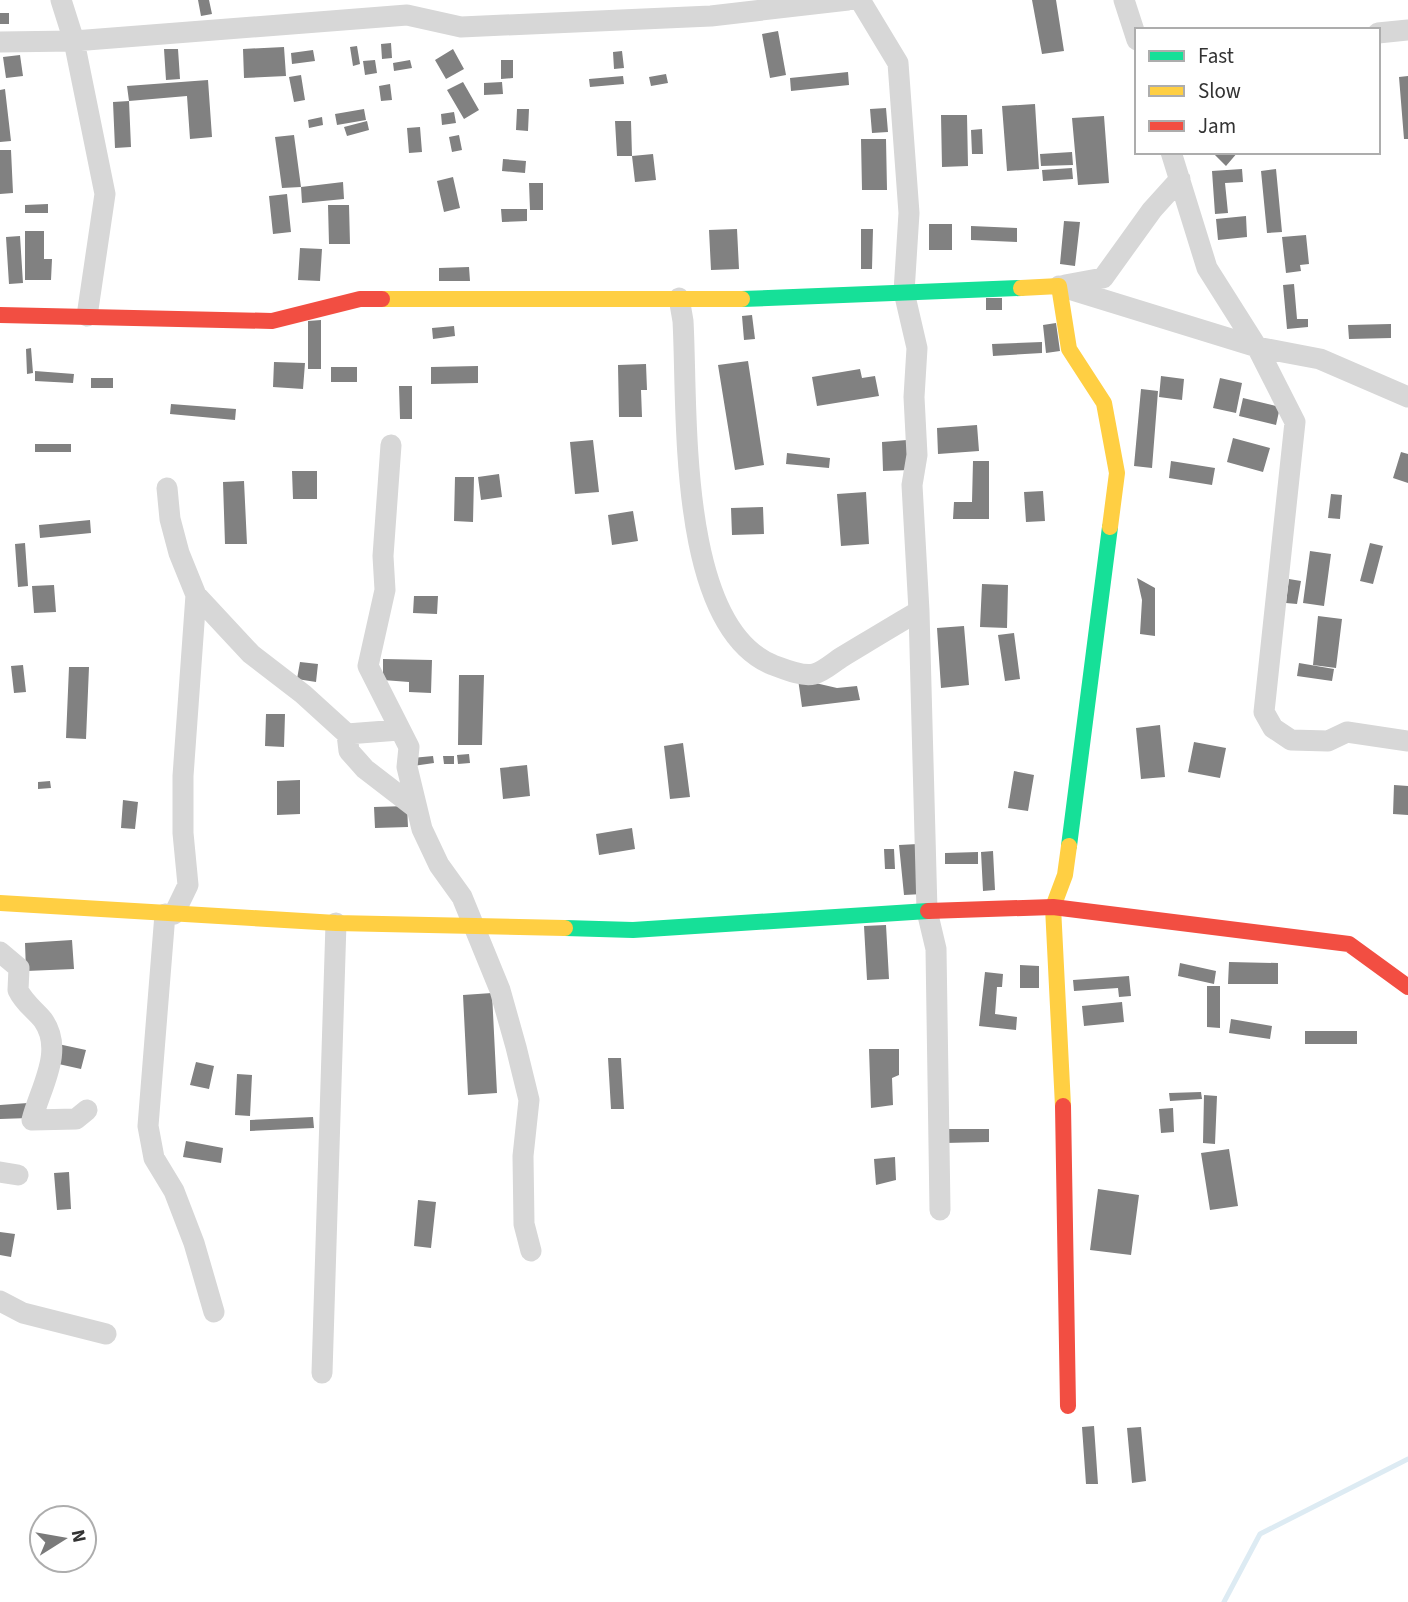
<svg xmlns="http://www.w3.org/2000/svg" width="1408" height="1602" font-family="'Source Sans 3',sans-serif">
  <style>
    .lines { fill: none; stroke-linecap: round; stroke-linejoin: round }
    .stream { stroke: #ddebf3; stroke-width: 5 }
    .building { fill: #818181 }
    .street { stroke: #d7d7d7; stroke-width: 21 }
    .fast { stroke: #16e098; stroke-width: 16 }
    .slow { stroke: #ffcf43; stroke-width: 16 }
    .jam { stroke: #f24e42; stroke-width: 16 }
  </style>
  <rect width="100%" height="100%" fill="#fff"/>
  <g class="lines">
    <path class="stream" d="M1224,1602L1260,1534L1408,1459"/>
  </g>
  <path class="building" d="M198,0H209L212,14L201,16Z
    M1032,0H1056L1064,51L1042,54Z
    M0,13H9V24H0Z
    M778,31L786,75L770,78L762,34Z
    M391,43L392,58L382,59L381,44Z
    M357,46L360,64L353,66L350,47Z
    M284,47L286,76L244,78L243,49Z
    M164,49H178L180,79L166,80Z
    M453,49L464,69L446,79L435,60Z
    M313,50L315,61L292,64L291,53Z
    M622,51L624,68L614,69L613,52Z
    M20,55L23,76L6,78L3,57Z
    M375,60L377,73L365,75L363,61Z
    M410,60L412,68L394,71L393,63Z
    M501,60H513V78L501,79Z
    M848,72L849,85L791,91L790,78Z
    M666,74L668,83L651,86L649,77Z
    M301,75L305,100L294,102L289,77Z
    M623,76L624,84L590,87L589,79Z
    M1408,76V139H1404L1399,77Z
    M208,80L212,137L190,139L187,96L129,101L127,86Z
    M463,82L479,110L464,119L447,90Z
    M502,82L503,94L484,95V83Z
    M390,84L392,100L381,101L379,86Z
    M5,89L11,141L0,142V90Z
    M129,101L131,147L115,148L113,102Z
    M1035,104L1039,169L1007,171L1002,106Z
    M886,108L888,132L872,133L870,109Z
    M364,109L366,120L337,125L335,114Z
    M517,109H529L528,131L516,130Z
    M454,112L456,123L442,125L441,114Z
    M941,115H967L968,166L942,167Z
    M1104,116L1109,183L1078,185L1072,118Z
    M322,117L323,125L309,128L308,120Z
    M367,121L369,130L347,136L344,127Z
    M615,121H631L632,156H617Z
    M420,127L422,152L409,153L407,128Z
    M982,129L983,154H972L971,130Z
    M294,135L301,187L282,188L275,137Z
    M459,135L462,150L452,152L449,137Z
    M861,139H886L887,190H862Z
    M0,150H11L13,193L0,194Z
    M1072,152L1073,165L1041,166L1040,154Z
    M1212,152H1238L1226,166Z
    M653,154L656,180L635,182L632,156Z
    M503,159L526,161L525,173L502,171Z
    M1072,168L1073,179L1043,181L1042,170Z
    M1242,169L1243,182L1225,183L1228,213L1215,214L1212,171Z
    M1276,169L1282,232L1267,233L1261,171Z
    M453,177L460,208L444,212L437,181Z
    M343,182L344,199L302,203L301,187Z
    M529,183H543V210H530Z
    M287,194L291,232L273,234L269,196Z
    M48,204V213H25V205Z
    M328,205H349L350,244H329Z
    M501,209H527V221L502,222Z
    M1246,216L1247,237L1218,240L1216,219Z
    M1064,221L1080,222L1075,266L1060,264Z
    M929,224H952V250H929Z
    M971,226L1017,228V242L971,240Z
    M737,229L739,269L711,270L709,230Z
    M861,229H873L872,269H861Z
    M25,231H44V259H52L51,280H25Z
    M1306,235L1309,264L1300,265L1301,271L1286,273L1282,237Z
    M20,236L23,283L9,284L6,237Z
    M300,248L322,249L320,281L298,280Z
    M469,267L470,281H439V268Z
    M1294,284L1297,319H1308V327L1287,329L1283,285Z
    M986,298H1002V310H986Z
    M752,315L755,339L744,340L742,316Z
    M321,320V369H308V321Z
    M1056,323L1060,351L1046,353L1043,325Z
    M1391,324V338L1349,339L1348,325Z
    M454,326L455,336L433,339L432,328Z
    M1042,342V353L993,356L992,344Z
    M31,348L33,373L27,374L26,349Z
    M748,361L764,465L735,470L718,365Z
    M274,362L305,363L303,389L273,387Z
    M646,364L647,390H641L642,417H619L618,365Z
    M478,366V383L431,384V367Z
    M331,367H357V382H331Z
    M860,369L862,378L875,376L879,396L817,406L812,377Z
    M35,371L74,374L73,383L35,381Z
    M1161,376L1184,379L1182,400L1159,397Z
    M91,378H113V388H91Z
    M1220,378L1242,383L1236,413L1213,408Z
    M399,386H412V419H400Z
    M1141,389L1158,391L1152,468L1134,466Z
    M1243,398L1280,407L1276,425L1239,416Z
    M171,404L236,409L235,420L170,414Z
    M977,425L979,451L938,454L937,428Z
    M1233,438L1270,448L1263,472L1227,462Z
    M593,440L599,492L575,494L570,442Z
    M907,440L909,470L883,471L882,442Z
    M35,444H71V452H35Z
    M1401,452L1408,454V483L1393,478Z
    M787,453L830,458L829,468L786,464Z
    M973,461H989V519H953L954,502H972Z
    M1171,461L1215,468L1212,485L1169,478Z
    M292,471H317V499H293Z
    M499,474L502,497L481,500L478,477Z
    M455,477H474L473,522L454,521Z
    M244,481L247,544H225L223,482Z
    M1043,491L1045,521L1026,522L1024,492Z
    M866,492L869,544L841,546L837,494Z
    M1331,494L1342,495L1340,519L1328,518Z
    M763,507L764,534L732,535L731,508Z
    M633,511L638,541L612,545L608,515Z
    M90,520L91,533L40,538L39,525Z
    M25,543L28,586L18,587L15,544Z
    M1370,543L1383,546L1373,584L1360,581Z
    M1310,551L1331,554L1324,606L1303,603Z
    M1137,578L1155,588V636L1140,634L1142,600Z
    M1289,579L1301,581L1297,604L1286,603Z
    M982,584L1008,585L1007,628L980,627Z
    M54,585L56,612L34,613L32,586Z
    M414,596H438L437,614L413,613Z
    M1318,616L1342,619L1336,668L1313,665Z
    M964,626L969,685L941,688L937,628Z
    M1014,633L1020,679L1005,681L998,635Z
    M383,659L432,660L431,693L409,692V682L383,680Z
    M300,662L318,664L316,682L297,679Z
    M1299,663L1334,669L1332,681L1297,676Z
    M23,665L26,692L14,693L11,666Z
    M69,667H89L86,739L66,738Z
    M459,675H484L482,745H458Z
    M798,679L837,688L857,686L860,700L802,707Z
    M266,714H285L284,747L265,746Z
    M1160,725L1165,777L1141,779L1136,728Z
    M1194,742L1226,748L1220,778L1188,772Z
    M683,743L690,797L670,799L664,746Z
    M469,754L470,763L458,764L457,755Z
    M433,756L434,763L413,766L412,758Z
    M443,756H454V764H444Z
    M527,765L530,796L503,799L500,768Z
    M1014,771L1034,775L1028,811L1008,808Z
    M300,780V814L277,815V781Z
    M50,781L51,788L38,789V782Z
    M1394,785L1408,786V815L1393,814Z
    M123,800L138,802L135,829L121,828Z
    M407,806L408,827L375,828L374,807Z
    M632,828L635,849L599,855L596,834Z
    M918,844L923,894L904,895L899,845Z
    M884,849H894L895,869H885Z
    M993,851L995,890L983,891L981,852Z
    M978,852V864H945V853Z
    M886,925L889,979L867,980L864,926Z
    M72,940L74,969L26,971L25,943Z
    M1229,962L1278,963V984H1228Z
    M1180,963L1216,971L1214,984L1178,976Z
    M1020,965L1039,966V988H1020Z
    M985,972L1003,974L1002,987H997L995,1014L1017,1017L1016,1030L979,1026Z
    M1129,976L1131,996L1119,997L1118,988L1074,991L1073,980Z
    M1207,986H1220V1028L1207,1027Z
    M492,993L497,1093L468,1095L463,995Z
    M1122,1002L1124,1022L1084,1026L1082,1006Z
    M1231,1019L1272,1026L1270,1039L1229,1033Z
    M1305,1031H1357V1044H1305Z
    M58,1044L86,1050L81,1069L54,1063Z
    M869,1049H899V1075L892,1078L893,1105L871,1108Z
    M608,1058H621L624,1109H611Z
    M196,1062L214,1066L209,1089L190,1085Z
    M237,1074L252,1075L250,1116L235,1115Z
    M1201,1092L1202,1099L1170,1101L1169,1093Z
    M1204,1095L1217,1096L1215,1144L1203,1143Z
    M28,1103L29,1118L0,1119V1105Z
    M1173,1108L1174,1132L1161,1133L1159,1109Z
    M313,1117L314,1128L250,1131V1120Z
    M944,1129H989V1142L944,1143Z
    M186,1141L223,1148L221,1163L183,1157Z
    M1229,1149L1238,1206L1210,1210L1201,1153Z
    M895,1157L896,1180L876,1185L874,1159Z
    M69,1172L71,1209L57,1210L54,1173Z
    M1098,1189L1139,1195L1131,1255L1090,1250Z
    M418,1200L436,1202L431,1248L414,1246Z
    M0,1232L15,1234L11,1257L0,1255Z
    M1094,1426L1098,1484H1086L1082,1427Z
    M1141,1427L1146,1481L1132,1483L1127,1428Z"/>
  <g class="lines">
    <path class="street" d="M61,0L74,41L105,194L87,316
      M860,0L898,63L909,213L904,292L917,348L914,397L917,455L912,485L919,611L927,911L936,949L940,1210
      M1124,0L1137,40
      M1378,33L1408,30
      M0,42L74,41L407,15L461,27L711,16L848,0
      M1171,152L1207,268L1257,347L1295,422L1264,712L1273,728L1291,740L1328,741L1347,732L1408,741
      M1065,285L1103,278L1152,210L1180,179
      M1059,286L1257,347L1320,359L1408,397
      M679,298L683,321C688,407 676,626 773,665C784,669 802,677 814,674C823,672 834,662 842,657C867,642 893,626 919,611
      M391,445L383,556L385,590L368,666L409,747L407,767L422,829L439,865L462,897L500,990L516,1047L529,1100L523,1156L524,1224L531,1251
      M167,488L170,519L179,553L196,595L183,776V833L188,885L174,914
      M196,595L251,654L303,694L347,734L349,751L365,769L417,809
      M347,734L399,730
      M165,914L148,1126L154,1158L174,1191L194,1243L214,1312
      M0,952L19,968L18,990C24,1003 35,1010 43,1020C65,1051 40,1088 32,1120L76,1119L87,1110
      M0,1172L18,1175
      M0,1301L23,1313L106,1334
      M322,1373L336,923"/>
    <path class="fast" d="M742,299L1021,288
      M1069,846L1110,527
      M565,928L633,930L928,911"/>
    <path class="slow" d="M1021,288L1059,286L1069,349L1104,403L1117,473L1110,527
      M382,299H742
      M0,903L336,923L565,928
      M1063,1106L1053,907L1065,875L1069,846"/>
    <path class="jam" d="M0,315L272,321L360,299H382
      M928,911L1053,907L1349,944L1408,987
      M1063,1106L1068,1406"/>
  </g>
  <rect x="1135" y="28" width="245" height="126" fill="#ffffff" stroke="#adadad" stroke-width="2"/>
  <rect x="1149" y="51" width="35" height="10" fill="#16e098" stroke="#adadad" stroke-width="2"/>
  <text x="1198" y="63" font-size="21" fill="#333333">Fast</text>
  <rect x="1149" y="86" width="35" height="10" fill="#ffcf43" stroke="#adadad" stroke-width="2"/>
  <text x="1198" y="98" font-size="21" fill="#333333">Slow</text>
  <rect x="1149" y="121" width="35" height="10" fill="#f24e42" stroke="#adadad" stroke-width="2"/>
  <text x="1198" y="133" font-size="21" fill="#333333">Jam</text>
  <g transform="translate(63 1539) rotate(79)"><circle r="33" fill="#ffffff" stroke="#adadad" stroke-width="2"/>
  <path d="M0-5L12 26L0 18L-12 26Z" fill="#7a7a7a"/>
  <text y="-10" font-size="19" font-weight="bold" text-anchor="middle" fill="#333333">N</text>
  </g>
</svg>
